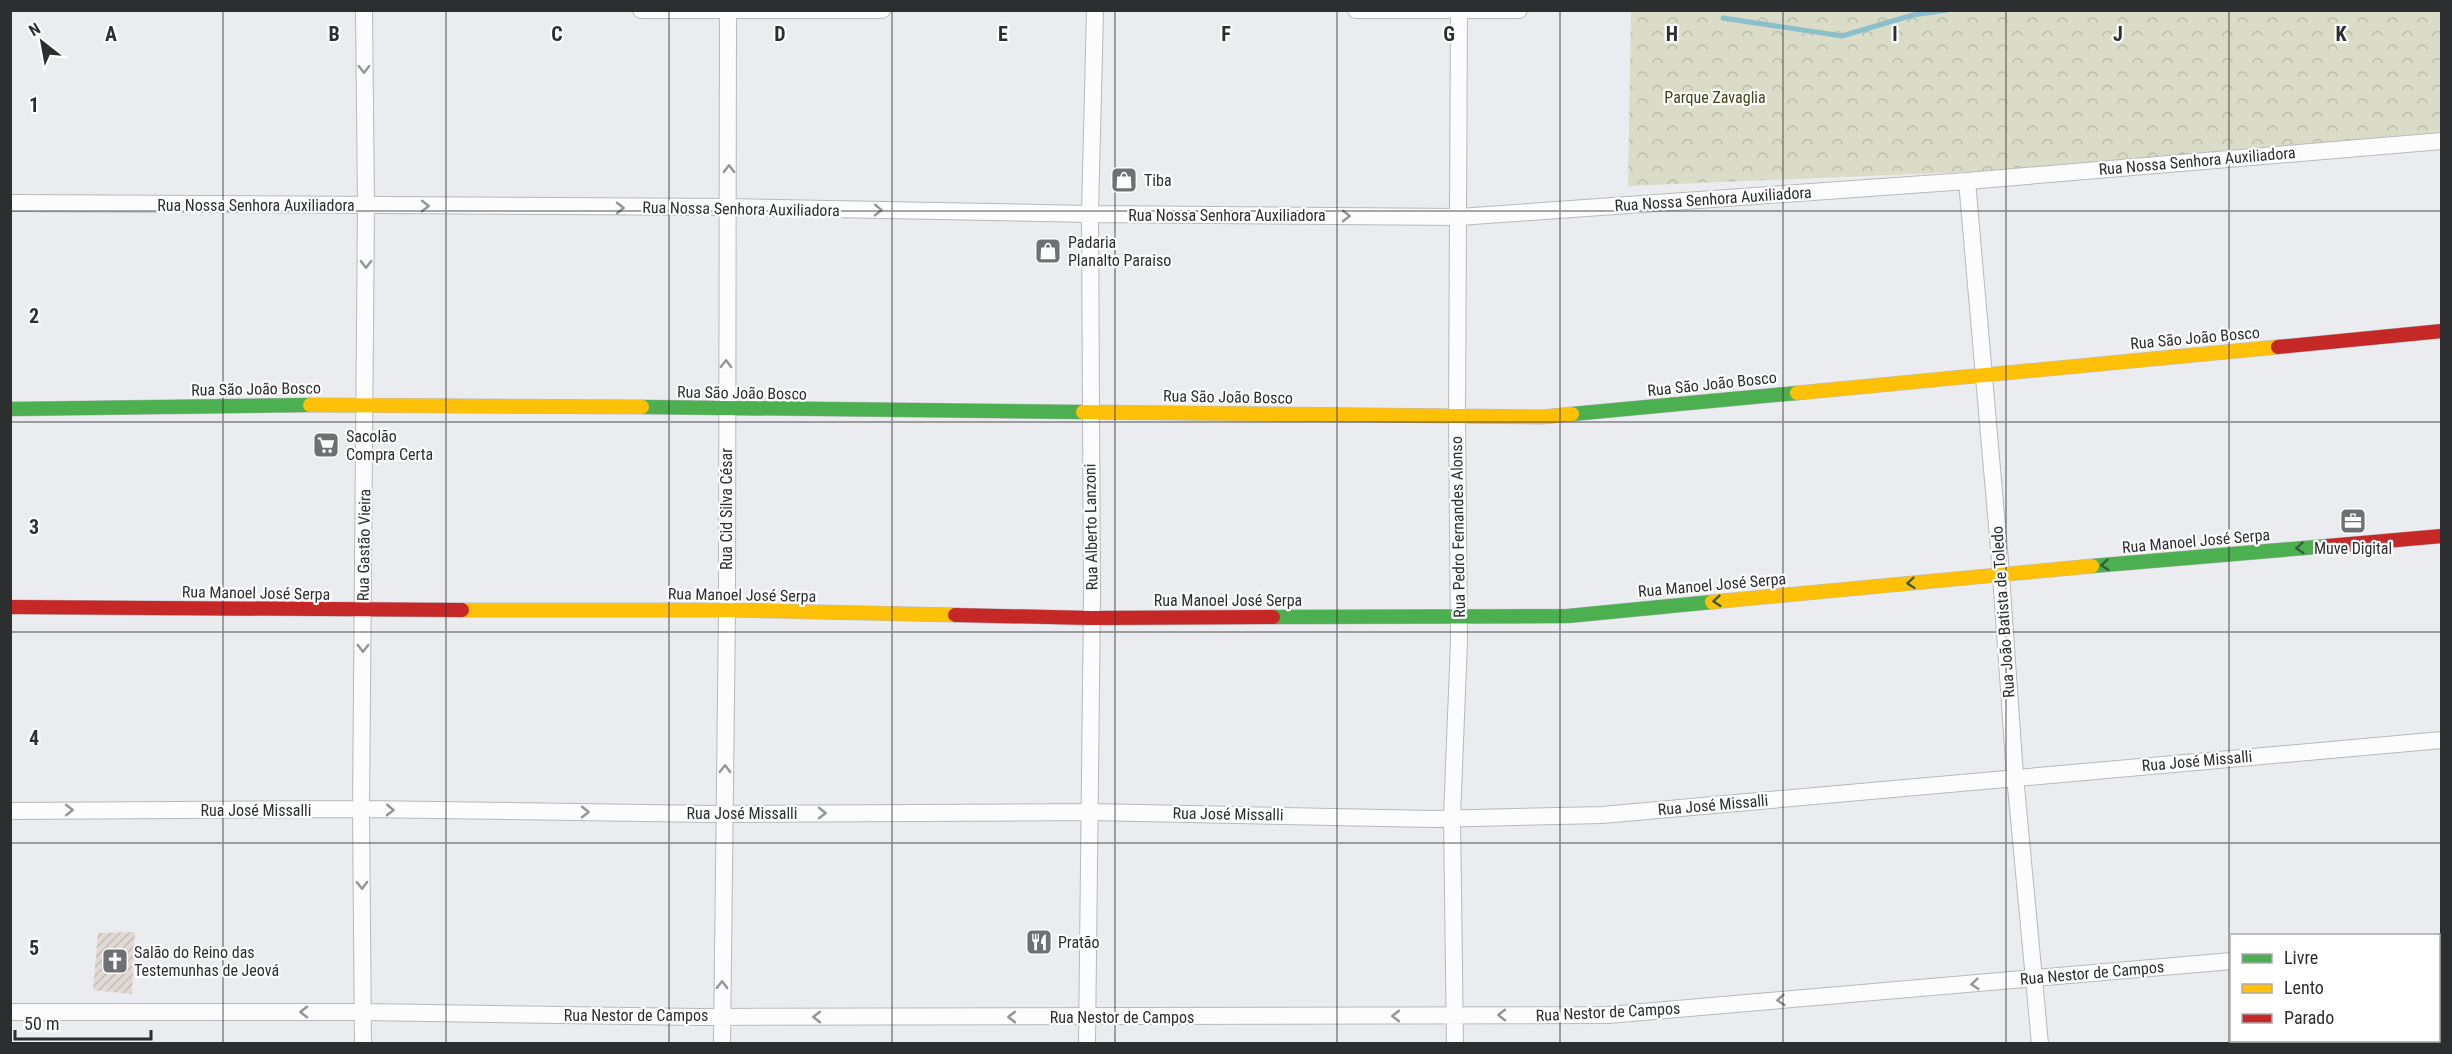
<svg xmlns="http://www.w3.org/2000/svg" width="2452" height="1054" font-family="'Roboto Condensed',sans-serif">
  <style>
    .park { fill: url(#park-crowns) }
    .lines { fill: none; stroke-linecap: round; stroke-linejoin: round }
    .stream { stroke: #8bbfcb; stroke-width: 5 }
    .building { fill: url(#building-hatch) }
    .street-casing { stroke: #b8b9bb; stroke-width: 18 }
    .fast-casing { stroke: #b8b9bb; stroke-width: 15 }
    .slow-casing { stroke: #b8b9bb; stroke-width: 15 }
    .jam-casing { stroke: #b8b9bb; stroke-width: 15 }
    .street { stroke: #fcfcfd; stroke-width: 16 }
    .fast { stroke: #4caf50; stroke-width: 14 }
    .slow { stroke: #ffc107; stroke-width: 14 }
    .jam { stroke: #c62828; stroke-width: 14 }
    .oneway { stroke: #949596 }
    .oneway2 { stroke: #375b3b }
    .grid { fill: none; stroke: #2c2e30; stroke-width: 1.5; stroke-opacity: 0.55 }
    .labels { text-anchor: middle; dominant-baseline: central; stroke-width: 4.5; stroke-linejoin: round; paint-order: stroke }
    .park-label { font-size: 16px; fill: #424317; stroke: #fff }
    .street-label { font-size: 16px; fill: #2c2e30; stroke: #fff }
    .poi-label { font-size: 16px; fill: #2c2e30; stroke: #fff; text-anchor: start }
    .grid-label { font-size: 20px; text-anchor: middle; font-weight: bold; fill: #2c2e30; stroke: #fff; stroke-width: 4.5; stroke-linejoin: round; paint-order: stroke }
  </style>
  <defs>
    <pattern id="park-crowns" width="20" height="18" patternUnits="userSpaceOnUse" patternTransform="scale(1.5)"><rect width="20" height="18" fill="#dadcc7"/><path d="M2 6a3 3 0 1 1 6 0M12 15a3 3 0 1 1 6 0" fill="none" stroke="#bbbdab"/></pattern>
    <pattern id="building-hatch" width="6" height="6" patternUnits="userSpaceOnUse" patternTransform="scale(1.5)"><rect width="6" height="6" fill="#e2d9d4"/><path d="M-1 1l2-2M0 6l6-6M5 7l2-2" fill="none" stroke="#c2bbb6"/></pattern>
  </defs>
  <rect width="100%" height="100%" fill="#eaecef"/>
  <path class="park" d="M1631,11H2441V132L2057,168L1628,186Z"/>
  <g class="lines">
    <path class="stream" d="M1723,18L1842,36L1913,15L1947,10"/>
  </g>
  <path class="building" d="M135,932L132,994L93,990L98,933Z"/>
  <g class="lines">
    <defs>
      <path id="street" d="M641,10H882
        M1356,10H1519
        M1967,181L2000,561L2015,776L2040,1044
        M10,203L729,207L1090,214L1459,217L1967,181L2442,141
        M10,811L361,809L712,814L1091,812L1433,819L1602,815L2442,740
        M2438,942H2442
        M10,1012H363L699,1017L1608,1015L2232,961
        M363,1044L361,809L366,206L364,10
        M722,1044L727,610L728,10
        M1087,1044L1092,597L1090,214L1095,10
        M1455,1044L1452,817L1459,641L1457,416L1459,10"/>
      <path id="fast" d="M642,407L1083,412
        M10,409L310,405
        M1572,414L1797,393
        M2092,566L2328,546
        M1273,617L1568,616L1712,602"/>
      <path id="slow" d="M1797,393L2278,347
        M310,405L642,407
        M1083,412L1542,417L1572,414
        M1712,602L2092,566
        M462,610H727L955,615"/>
      <path id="jam" d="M2278,347L2442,331
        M2328,546L2442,536
        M10,607L462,610
        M955,615L1091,618L1273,617"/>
    </defs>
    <use href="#street" class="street-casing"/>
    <use href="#fast" class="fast-casing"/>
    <use href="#slow" class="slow-casing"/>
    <use href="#jam" class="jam-casing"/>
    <use href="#street" class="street"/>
    <use href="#fast" class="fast"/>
    <use href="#slow" class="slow"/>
    <use href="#jam" class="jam"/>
  </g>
  <defs><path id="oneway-chevron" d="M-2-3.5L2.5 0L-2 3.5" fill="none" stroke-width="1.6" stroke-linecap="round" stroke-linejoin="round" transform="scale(1.5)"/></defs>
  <g class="oneway">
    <use href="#oneway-chevron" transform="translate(364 69) rotate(89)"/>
    <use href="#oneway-chevron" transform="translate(729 169) rotate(-90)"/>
    <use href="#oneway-chevron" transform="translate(425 206)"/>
    <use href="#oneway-chevron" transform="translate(620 208)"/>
    <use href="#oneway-chevron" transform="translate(878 210) rotate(1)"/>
    <use href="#oneway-chevron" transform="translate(1346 216)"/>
    <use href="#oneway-chevron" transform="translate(366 264) rotate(90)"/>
    <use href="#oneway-chevron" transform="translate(726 364) rotate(-89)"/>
    <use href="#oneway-chevron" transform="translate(363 648) rotate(91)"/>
    <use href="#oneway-chevron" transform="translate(725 769) rotate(-89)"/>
    <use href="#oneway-chevron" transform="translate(69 810)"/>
    <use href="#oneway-chevron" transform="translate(390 810) rotate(1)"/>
    <use href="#oneway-chevron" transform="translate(585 812) rotate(1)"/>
    <use href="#oneway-chevron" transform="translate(822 813)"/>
    <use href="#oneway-chevron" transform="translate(362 885) rotate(89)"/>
    <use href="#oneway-chevron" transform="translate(1975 984) rotate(175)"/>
    <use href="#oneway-chevron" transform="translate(722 985) rotate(-89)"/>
    <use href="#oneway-chevron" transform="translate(1781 1000) rotate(175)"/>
    <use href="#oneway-chevron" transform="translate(304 1012) rotate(180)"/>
    <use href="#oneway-chevron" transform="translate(1502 1015) rotate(180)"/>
    <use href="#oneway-chevron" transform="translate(1396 1016) rotate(180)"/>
    <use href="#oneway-chevron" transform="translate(817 1017) rotate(-180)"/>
    <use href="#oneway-chevron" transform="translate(1012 1017) rotate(-180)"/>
  </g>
  <g class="oneway2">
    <use href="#oneway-chevron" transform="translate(2300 548) rotate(175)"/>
    <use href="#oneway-chevron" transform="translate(2105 565) rotate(175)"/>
    <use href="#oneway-chevron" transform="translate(1911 583) rotate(175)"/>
    <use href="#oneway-chevron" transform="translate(1717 601) rotate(175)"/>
  </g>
  <path class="grid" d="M223,10V1044M446,10V1044M669,10V1044M892,10V1044M1115,10V1044M1337,10V1044M1560,10V1044M1783,10V1044M2006,10V1044M2229,10V1044M10,211H2442M10,422H2442M10,632H2442M10,843H2442"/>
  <defs>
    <symbol id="shop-square" viewBox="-11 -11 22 22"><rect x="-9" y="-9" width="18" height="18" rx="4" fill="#6e7073" stroke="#fff"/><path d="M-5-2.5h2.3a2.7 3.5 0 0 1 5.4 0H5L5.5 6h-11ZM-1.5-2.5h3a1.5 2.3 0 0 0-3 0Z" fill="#fff"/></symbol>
    <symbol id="supermarket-square" viewBox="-11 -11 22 22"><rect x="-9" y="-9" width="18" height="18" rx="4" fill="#6e7073" stroke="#fff"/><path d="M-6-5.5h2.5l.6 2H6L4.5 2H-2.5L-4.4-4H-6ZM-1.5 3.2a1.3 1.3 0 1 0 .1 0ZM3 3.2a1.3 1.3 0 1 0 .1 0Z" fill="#fff"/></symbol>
    <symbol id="office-square" viewBox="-11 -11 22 22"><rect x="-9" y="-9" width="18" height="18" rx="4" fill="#6e7073" stroke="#fff"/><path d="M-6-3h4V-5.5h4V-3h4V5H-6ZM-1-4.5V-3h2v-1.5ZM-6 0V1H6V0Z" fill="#fff"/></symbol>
    <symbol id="restaurant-square" viewBox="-11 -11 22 22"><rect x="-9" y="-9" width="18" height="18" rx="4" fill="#6e7073" stroke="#fff"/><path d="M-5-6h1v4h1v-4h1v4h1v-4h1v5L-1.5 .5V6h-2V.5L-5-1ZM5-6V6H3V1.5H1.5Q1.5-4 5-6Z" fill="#fff"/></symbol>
    <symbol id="church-square" viewBox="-11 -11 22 22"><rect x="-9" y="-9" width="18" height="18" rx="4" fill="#6e7073" stroke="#fff"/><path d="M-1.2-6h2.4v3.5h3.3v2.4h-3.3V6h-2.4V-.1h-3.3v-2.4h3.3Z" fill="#fff"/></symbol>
  </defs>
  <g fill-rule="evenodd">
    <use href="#shop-square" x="1109" y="165" width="30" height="30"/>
    <use href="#shop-square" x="1033" y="236" width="30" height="30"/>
    <use href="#supermarket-square" x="311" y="430" width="30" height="30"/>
    <use href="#office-square" x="2338" y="506" width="30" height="30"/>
    <use href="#restaurant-square" x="1024" y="927" width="30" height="30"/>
    <use href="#church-square" x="100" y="946" width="30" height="30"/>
  </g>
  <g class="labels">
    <g class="park-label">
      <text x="1715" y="97">Parque Zavaglia</text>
    </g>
    <g class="street-label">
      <text transform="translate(2197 161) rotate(-5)">Rua Nossa Senhora Auxiliadora</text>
      <text transform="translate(1713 199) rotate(-4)">Rua Nossa Senhora Auxiliadora</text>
      <text x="256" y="205">Rua Nossa Senhora Auxiliadora</text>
      <text transform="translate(741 209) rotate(1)">Rua Nossa Senhora Auxiliadora</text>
      <text x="1227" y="215">Rua Nossa Senhora Auxiliadora</text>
      <text transform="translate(2195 338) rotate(-5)">Rua São João Bosco</text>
      <text transform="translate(1712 384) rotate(-6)">Rua São João Bosco</text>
      <text transform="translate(256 389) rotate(-1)">Rua São João Bosco</text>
      <text transform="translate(742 393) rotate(1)">Rua São João Bosco</text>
      <text transform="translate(1228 397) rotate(1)">Rua São João Bosco</text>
      <text transform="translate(726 509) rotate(-90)">Rua Cid Silva César</text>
      <text transform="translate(1091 527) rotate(-91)">Rua Alberto Lanzoni</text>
      <text transform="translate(1458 527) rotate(-91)">Rua Pedro Fernandes Alonso</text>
      <text transform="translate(2196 541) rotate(-5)">Rua Manoel José Serpa</text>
      <text transform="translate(364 545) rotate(-89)">Rua Gastão Vieira</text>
      <text transform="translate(1712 585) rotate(-5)">Rua Manoel José Serpa</text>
      <text transform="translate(256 593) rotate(1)">Rua Manoel José Serpa</text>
      <text transform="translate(742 595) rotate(1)">Rua Manoel José Serpa</text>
      <text x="1228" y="600">Rua Manoel José Serpa</text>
      <text transform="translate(2003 612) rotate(-94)">Rua João Batista de Toledo</text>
      <text transform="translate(2197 761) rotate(-5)">Rua José Missalli</text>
      <text transform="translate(1713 805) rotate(-5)">Rua José Missalli</text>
      <text x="256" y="810">Rua José Missalli</text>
      <text x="742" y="813">Rua José Missalli</text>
      <text transform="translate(1228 814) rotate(1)">Rua José Missalli</text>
      <text transform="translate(2092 973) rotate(-5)">Rua Nestor de Campos</text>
      <text transform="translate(1608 1012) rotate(-3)">Rua Nestor de Campos</text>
      <text x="636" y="1015">Rua Nestor de Campos</text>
      <text x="1122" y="1017">Rua Nestor de Campos</text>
    </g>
    <g class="poi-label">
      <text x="1144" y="180">Tiba</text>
      <text x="1068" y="242">Padaria<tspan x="1068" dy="18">Planalto Paraiso</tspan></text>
      <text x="346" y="436">Sacolão<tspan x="346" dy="18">Compra Certa</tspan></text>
      <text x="2353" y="548" text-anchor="middle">Muve Digital</text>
      <text x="1058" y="942">Pratão</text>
      <text x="134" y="952">Salão do Reino das<tspan x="134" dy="18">Testemunhas de Jeová</tspan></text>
    </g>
  </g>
  <g class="grid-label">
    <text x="111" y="41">A</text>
    <text x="334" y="41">B</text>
    <text x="557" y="41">C</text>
    <text x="780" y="41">D</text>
    <text x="1003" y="41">E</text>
    <text x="1226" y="41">F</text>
    <text x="1449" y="41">G</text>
    <text x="1672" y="41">H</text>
    <text x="1895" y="41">I</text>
    <text x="2118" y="41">J</text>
    <text x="2341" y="41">K</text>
    <text x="34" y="112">1</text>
    <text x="34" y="323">2</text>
    <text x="34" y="534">3</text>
    <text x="34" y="745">4</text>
    <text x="34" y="955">5</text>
  </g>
  <rect width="2452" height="1054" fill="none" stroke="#2c2e30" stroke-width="24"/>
  <rect x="2230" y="934" width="210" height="108" fill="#ffffff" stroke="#ababac" stroke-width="1.5"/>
  <rect x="2242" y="954" width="30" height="9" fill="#4caf50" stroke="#ababac" stroke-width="1.5"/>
  <text x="2284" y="964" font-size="18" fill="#2c2e30">Livre</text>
  <rect x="2242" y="984" width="30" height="9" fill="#ffc107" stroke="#ababac" stroke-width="1.5"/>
  <text x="2284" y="994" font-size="18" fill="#2c2e30">Lento</text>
  <rect x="2242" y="1014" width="30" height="9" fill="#c62828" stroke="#ababac" stroke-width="1.5"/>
  <text x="2284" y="1024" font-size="18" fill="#2c2e30">Parado</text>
  <g transform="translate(42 42) rotate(329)" stroke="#ffffff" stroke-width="4.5" paint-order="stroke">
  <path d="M0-4.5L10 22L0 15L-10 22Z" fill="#2c2e30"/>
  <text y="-9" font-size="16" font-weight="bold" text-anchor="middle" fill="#2c2e30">N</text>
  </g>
  <path d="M15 1030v9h136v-9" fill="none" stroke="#2c2e30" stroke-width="3"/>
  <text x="24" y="1030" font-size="18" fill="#2c2e30" stroke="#ffffff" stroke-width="4.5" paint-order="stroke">50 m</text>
</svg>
